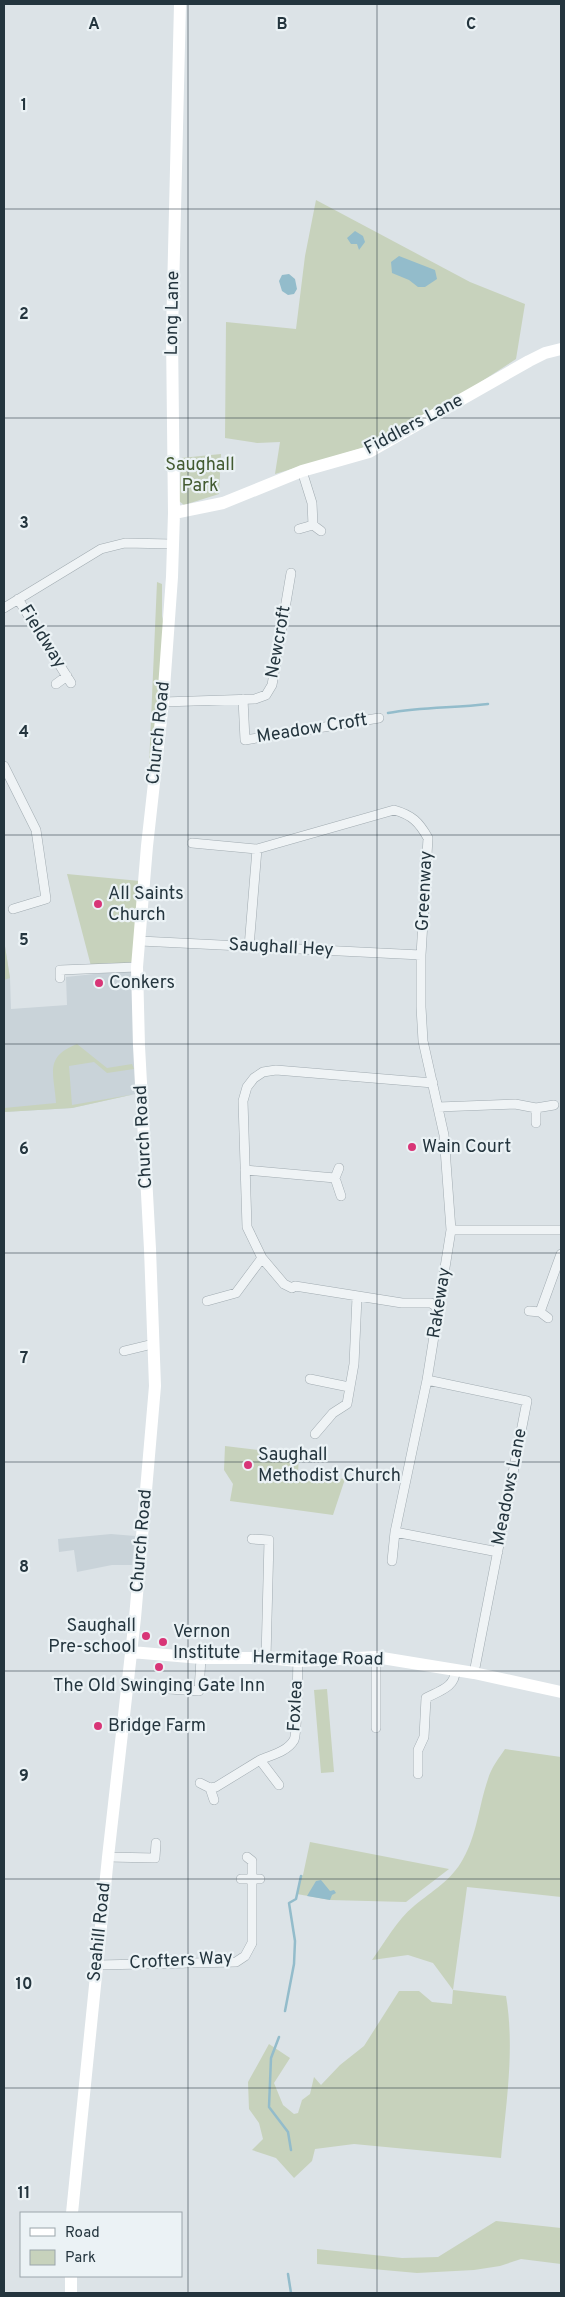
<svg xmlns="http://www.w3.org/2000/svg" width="565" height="2297" font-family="Overpass,sans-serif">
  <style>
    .built { fill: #c9d3d9 }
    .green { fill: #c7d2bc }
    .water { fill: #93bccb }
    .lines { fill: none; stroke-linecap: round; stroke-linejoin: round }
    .stream { stroke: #93bccb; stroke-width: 2.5 }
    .street-casing { stroke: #a1abb1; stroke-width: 10 }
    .street { stroke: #eff3f5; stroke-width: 9 }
    .secondary { stroke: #fff; stroke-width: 12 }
    .grid { fill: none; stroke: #24353e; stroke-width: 1; stroke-opacity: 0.55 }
    .poi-dot { fill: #d83577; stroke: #ebf2f5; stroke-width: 2 }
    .labels { text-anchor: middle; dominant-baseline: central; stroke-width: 4.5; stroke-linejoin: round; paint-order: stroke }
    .street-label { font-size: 18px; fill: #24353e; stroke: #ebf2f5 }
    .park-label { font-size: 18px; fill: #435b31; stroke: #ebf2f5 }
    .poi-label { font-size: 18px; fill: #24353e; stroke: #ebf2f5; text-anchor: start }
    .grid-label { font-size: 16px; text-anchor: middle; font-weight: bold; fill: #24353e; stroke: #ebf2f5; stroke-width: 4.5; stroke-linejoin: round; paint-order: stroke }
  </style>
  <rect width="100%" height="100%" fill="#dce3e7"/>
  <path class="built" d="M4,940L10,978L11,1009L67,1005L66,977L132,970L135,1094L72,1108L4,1112Z
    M111,1534L135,1536L132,1565H112L77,1572L74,1550L59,1552L58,1539Z"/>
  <path class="green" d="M316,200L470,282L525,304L516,359L473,387L372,445L275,474L280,442L257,443L225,438L226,322L296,329L305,256Z
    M221,454L219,494L184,505L179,501L181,458Z
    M157,582L162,584V616L164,627L152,761L149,766Z
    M67,874L140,881L133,963L91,966Z
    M4,940L10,978L4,980Z
    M77,1044L107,1068L132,1064L134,1069L107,1073L94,1062L69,1066L72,1105L135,1094L72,1108L4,1112V1108L56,1103C54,1073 44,1057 77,1044Z
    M225,1446L299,1455L298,1473L345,1479L333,1515L230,1501L233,1484L224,1470Z
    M327,1689L334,1772L321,1773L314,1690Z
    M505,1749L561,1757V1897L467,1887L453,1990L506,1996C515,2049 506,2104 501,2158L354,2144L315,2149L312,2161L294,2178L276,2158L252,2150L263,2139L259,2123L249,2109L248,2082L269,2044L290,2058L274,2083L283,2105L294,2114L298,2113L302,2100L310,2094L314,2077L321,2085L340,2065L364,2046L399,1991H419L432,2002L452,2004L453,1990L433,1963L408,1955L372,1960C385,1942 397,1920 414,1906C432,1891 452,1880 463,1859C477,1835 479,1805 488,1779C491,1768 499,1758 505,1749Z
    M310,1842L449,1869L406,1902L330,1900L297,1894L301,1876L303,1875Z
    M496,2221L561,2228V2264L521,2259L500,2266L474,2270L417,2273L317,2264V2249L402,2258L438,2257Z"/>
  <path class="water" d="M355,231L363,236L365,242L359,250L357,244H351L347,238Z
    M399,256L435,270L437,279L425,287H418L409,280L392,273L391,262Z
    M289,274L295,279L297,289L294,294L288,295L282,291L279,281L282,275Z
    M321,1880L330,1891L334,1890L336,1893L332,1895L330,1900L307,1896L316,1881Z"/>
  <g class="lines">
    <path class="stream" d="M388,713C421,707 454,708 488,704
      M285,2011L294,1964L295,1941L289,1903L296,1899L301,1876
      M279,2037L271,2058L269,2107L288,2132L291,2150
      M288,2274L291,2293"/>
    <defs>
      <path id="street" d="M302,471L312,503L313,525L321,531
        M299,529L313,525
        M18,599L71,683
        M4,608L101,549L125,543L172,544
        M56,684L67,676
        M243,699L245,740L379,718
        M163,702L255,699L266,695L272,685L291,573
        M4,766L36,830L46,899L13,909
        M192,843L257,849L394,810C412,815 419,822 428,838L421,955V1007L423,1041L444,1135L451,1230L427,1380L395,1532L392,1561
        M140,941L421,955
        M249,947L257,849
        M60,978V970L137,967
        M433,1083L276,1070L263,1072L254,1078L247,1087L243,1101L247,1227L262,1258L284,1284L292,1288L295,1286L402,1303H431L440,1309
        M438,1107L515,1104L536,1108L554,1105
        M536,1108V1123
        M245,1170L335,1178L341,1196
        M335,1178L339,1168
        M451,1230H561
        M207,1301L236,1293L262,1258
        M529,1311L540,1312
        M548,1318L540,1312L561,1254
        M124,1351L153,1344
        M310,1379L349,1387
        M427,1380L527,1401L474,1673
        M315,1434L333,1413L347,1404L354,1364L357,1297
        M395,1532L498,1552
        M252,1539L269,1540L266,1658
        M169,1689L199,1691L201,1658
        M376,1728V1657
        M418,1774V1750L424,1737L426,1698C439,1691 456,1687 455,1670
        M200,1783L210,1788L216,1787L260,1760
        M279,1785L260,1760C271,1755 287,1752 294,1740C298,1732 297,1675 298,1661
        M210,1788L214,1800
        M108,1857L155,1858L156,1843
        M241,1879H260
        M98,1965L236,1962L245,1956L252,1943V1861L247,1857"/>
    </defs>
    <use href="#street" class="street-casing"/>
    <use href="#street" class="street"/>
    <path class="secondary" d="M174,513L223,503L302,471L369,452L529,361L545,353L561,349
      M131,1652L201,1658H266L298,1661L376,1657L474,1673L561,1692
      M72,2213L108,1857L135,1618L155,1386L150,1249L139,1046L137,967L147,846L163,702L172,577L174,513L172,334L180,4
      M71,2276V2293"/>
  </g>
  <path class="grid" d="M188,4V2293M377,4V2293M4,209H561M4,418H561M4,626H561M4,835H561M4,1044H561M4,1253H561M4,1462H561M4,1671H561M4,1879H561M4,2088H561"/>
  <g class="poi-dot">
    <circle cx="98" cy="904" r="5"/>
    <circle cx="99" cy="983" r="5"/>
    <circle cx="412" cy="1147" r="5"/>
    <circle cx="248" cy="1465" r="5"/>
    <circle cx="146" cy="1636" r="5"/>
    <circle cx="163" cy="1642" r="5"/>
    <circle cx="159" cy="1667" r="5"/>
    <circle cx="98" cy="1726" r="5"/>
  </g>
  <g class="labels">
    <g class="street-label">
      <text transform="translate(173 313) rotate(-89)">Long Lane</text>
      <text transform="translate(414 425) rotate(-28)">Fiddlers Lane</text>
      <text transform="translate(42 637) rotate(58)">Fieldway</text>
      <text transform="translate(279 642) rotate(-80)">Newcroft</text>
      <text transform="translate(312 729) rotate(-9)">Meadow Croft</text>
      <text transform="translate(159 733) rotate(-84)">Church Road</text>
      <text transform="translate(425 891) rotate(-87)">Greenway</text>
      <text transform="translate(281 948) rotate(3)">Saughall Hey</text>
      <text transform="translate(144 1137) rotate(-93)">Church Road</text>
      <text transform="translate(440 1303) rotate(-81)">Rakeway</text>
      <text transform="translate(510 1487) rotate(-79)">Meadows Lane</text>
      <text transform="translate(142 1541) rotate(-85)">Church Road</text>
      <text transform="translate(318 1659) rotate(1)">Hermitage Road</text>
      <text transform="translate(296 1706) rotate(-87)">Foxlea</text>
      <text transform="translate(100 1932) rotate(-84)">Seahill Road</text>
      <text transform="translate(181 1961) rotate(-3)">Crofters Way</text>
    </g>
    <g class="park-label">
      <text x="200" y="465">Saughall<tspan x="200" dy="21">Park</tspan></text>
    </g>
    <g class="poi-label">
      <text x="108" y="894">All Saints<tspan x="108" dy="21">Church</tspan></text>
      <text x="109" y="983">Conkers</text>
      <text x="422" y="1147">Wain Court</text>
      <text x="258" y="1455">Saughall<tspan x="258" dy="21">Methodist Church</tspan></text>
      <text x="136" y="1626" text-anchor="end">Saughall<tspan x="136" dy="21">Pre-school</tspan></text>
      <text x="173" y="1632">Vernon<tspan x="173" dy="21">Institute</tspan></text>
      <text x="159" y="1686" text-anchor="middle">The Old Swinging Gate Inn</text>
      <text x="108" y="1726">Bridge Farm</text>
    </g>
  </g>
  <g class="grid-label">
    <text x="94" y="29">A</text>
    <text x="282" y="29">B</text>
    <text x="471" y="29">C</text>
    <text x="24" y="110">1</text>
    <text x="24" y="319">2</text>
    <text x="24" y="528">3</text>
    <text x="24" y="737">4</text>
    <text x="24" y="945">5</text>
    <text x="24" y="1154">6</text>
    <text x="24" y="1363">7</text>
    <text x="24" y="1572">8</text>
    <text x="24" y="1781">9</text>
    <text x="24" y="1989">10</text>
    <text x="24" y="2198">11</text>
  </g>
  <rect width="565" height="2297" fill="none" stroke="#24353e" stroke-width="10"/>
  <rect x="20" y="2212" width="162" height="65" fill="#ebf2f5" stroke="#9ba6ac"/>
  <rect x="30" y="2228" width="25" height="8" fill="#ffffff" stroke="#9ba6ac"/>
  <text x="65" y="2237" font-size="15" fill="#24353e">Road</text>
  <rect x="30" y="2250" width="25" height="15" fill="#c7d2bc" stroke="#9ba6ac"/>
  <text x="65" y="2262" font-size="15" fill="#24353e">Park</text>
</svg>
